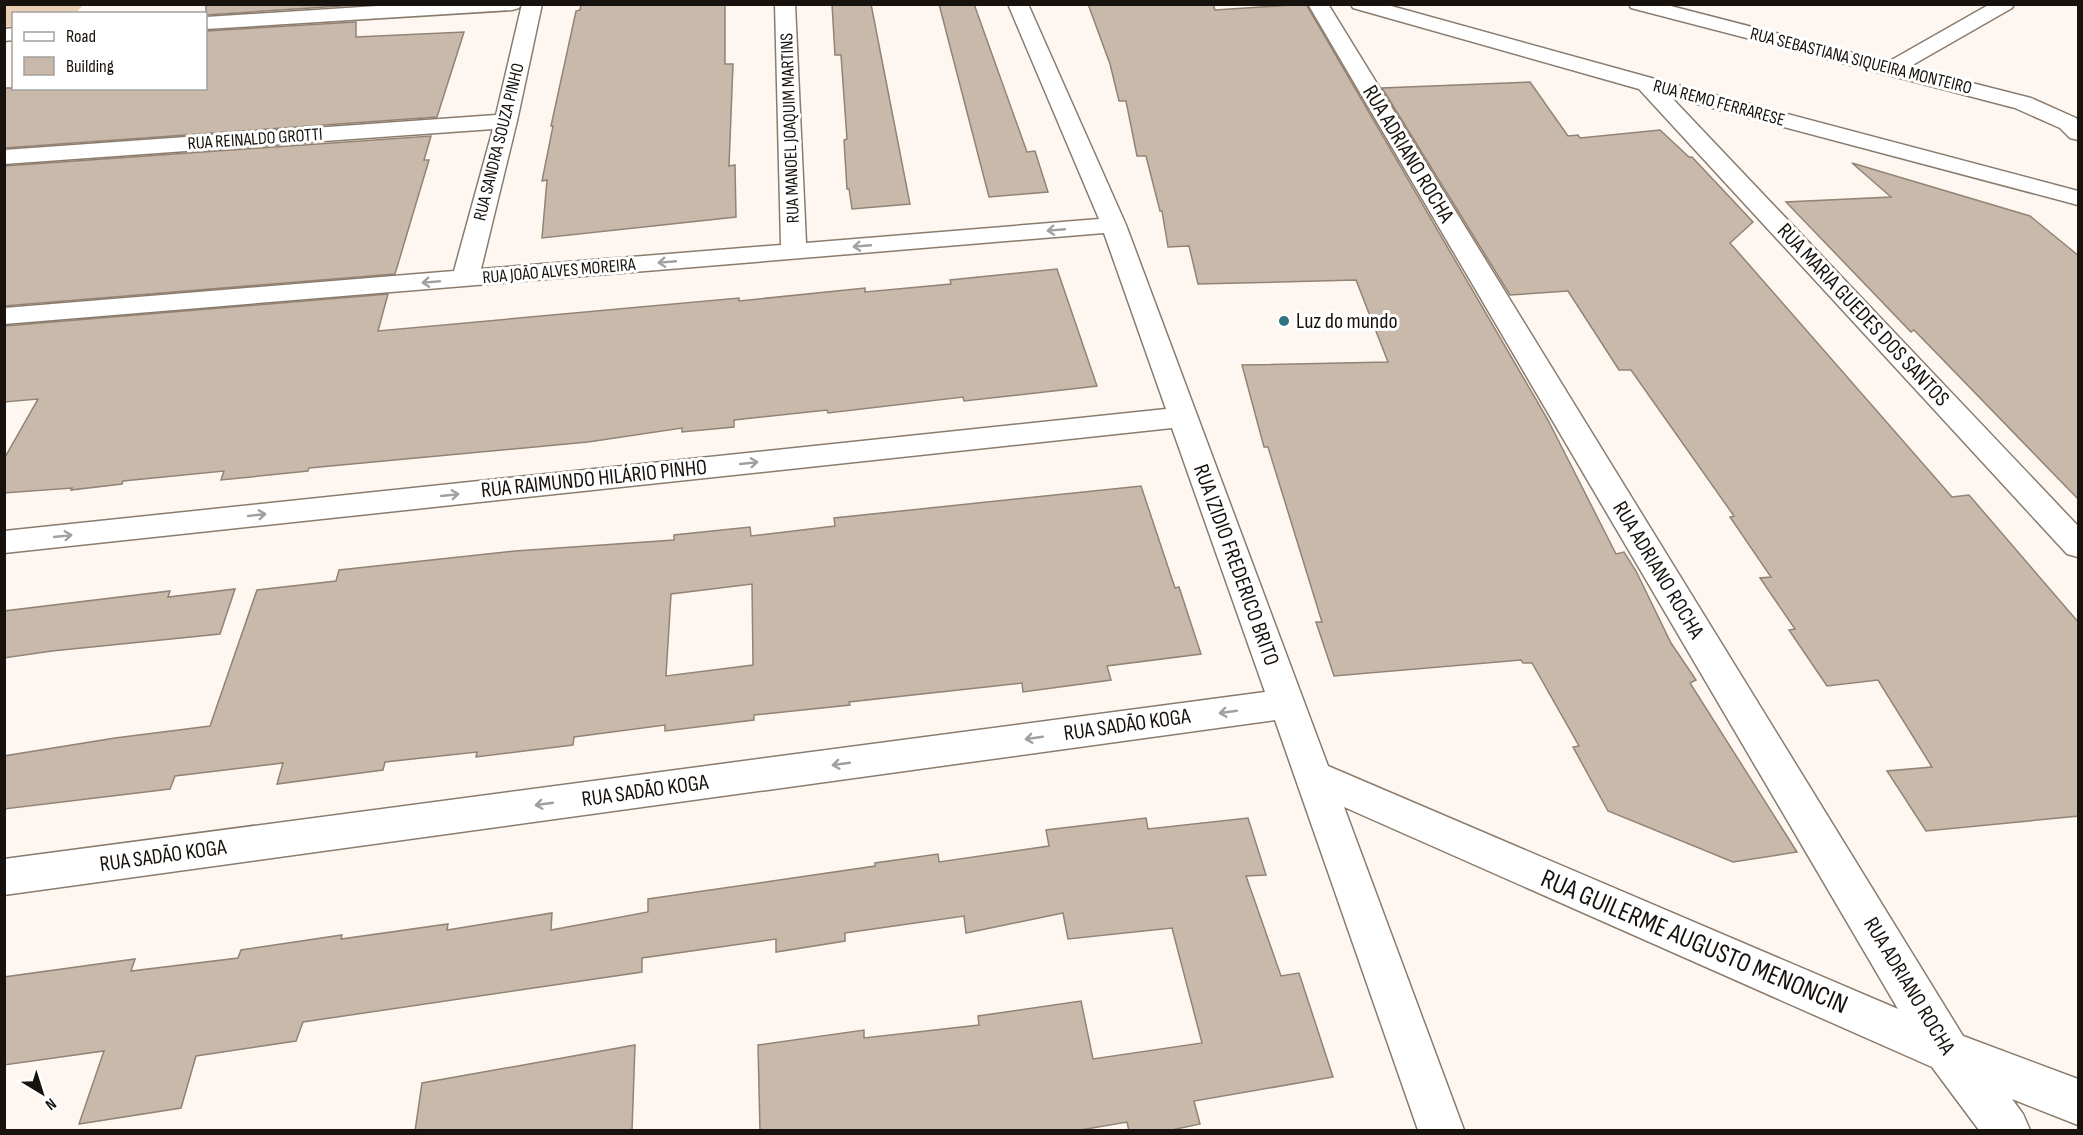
<svg xmlns="http://www.w3.org/2000/svg" width="2083" height="1135" font-family="'Sofia Sans Condensed',sans-serif">
  <style>
    .green { fill: #ebcfb5 }
    .building { fill: #c9b9aa; stroke: #928375; stroke-width: 1.5; fill-rule: evenodd }
    .lines { fill: none; stroke-linecap: round; stroke-linejoin: round }
    .minor-casing { stroke: #8a7b6d; stroke-width: 3 }
    .minor { fill: #fff; fill-rule: evenodd }
    .oneway { stroke: #a2a09e }
    .poi-dot { fill: #307484; stroke: #fff; stroke-width: 2 }
    .labels { text-anchor: middle; dominant-baseline: central; stroke-width: 6; stroke-linejoin: round; paint-order: stroke }
    .far-street-label { font-size: 18px; fill: #17120d; stroke: #fff }
    .street-label { font-size: 22px; fill: #17120d; stroke: #fff }
    .poi-label { font-size: 22px; fill: #17120d; stroke: #fff; text-anchor: start }
    .near-street-label { font-size: 27px; fill: #17120d; stroke: #fff }
  </style>
  <rect width="100%" height="100%" fill="#fef7f1"/>
  <path class="green" d="M5,4H83V5L76,13L14,14L13,26L5,27Z"/>
  <path class="building" d="M206,4H355V5L206,15Z
    M581,4H725V64H733L729,166L735,165L736,217L542,238L547,180L542,181L553,126H551L576,11L580,10Z
    M832,4H871L910,204L852,209L849,189H847L844,140L847,139L841,55H835Z
    M939,4H974L1027,152L1035,151L1048,192L989,197Z
    M1088,4H1213L1215,10L1306,4L1548,420L1616,554L1624,552L1636,571L1671,643L1696,680L1690,683L1797,852L1733,862L1608,811L1573,747L1579,746L1532,663H1523L1521,660L1334,676L1316,622H1322L1268,447H1264L1242,365L1388,362L1356,280L1198,284L1189,246L1168,247L1162,211H1160L1146,156H1137L1126,101H1119L1110,64Z
    M356,22V37L464,32L437,117L4,148V88H206V31Z
    M1530,82L1568,136L1578,135L1580,138L1660,130L1689,157H1692L1753,222L1730,243L1952,497L1969,495L2079,623V816L1926,831L1887,771L1932,767L1878,680L1827,686L1789,630L1795,629L1760,578L1771,577L1730,517L1734,516L1631,370H1619L1568,291L1510,295L1382,88Z
    M431,136L424,160H429L395,274L4,306V166Z
    M1852,163L2030,216L2079,256V500L1914,330L1911,332L1786,202L1891,197Z
    M1057,269L1097,386L964,401L963,397L828,413L827,410L734,420V427L682,432V428L588,442L309,468L308,471L221,480L224,471L123,481L122,484L71,490L72,488L4,493V459L38,399L4,402V326L388,294L378,331L739,298V301L865,288V292L951,284L950,280Z
    M1141,486L1175,588L1179,587L1201,654L1107,666L1111,680L1023,692L1022,683L849,702L850,705L754,715V720L665,731V725L574,737L573,745L476,757L477,752L385,762L383,770L277,784L283,763L175,776L170,789L4,809V756L115,738L210,726L257,590L336,581L339,570L515,551L674,540V535L750,527L751,536L835,526L834,518ZM752,584L753,665L666,676L671,594Z
    M235,589L220,634L52,651L4,658V611L170,591L168,597Z
    M1146,818L1148,829L1248,818L1266,875L1246,876L1281,976L1299,973L1333,1077L1194,1101L1200,1124L1167,1131H1129L1127,1122L1075,1131H760L758,1045L864,1030V1038L979,1025L978,1016L1081,1001L1093,1059L1202,1043L1172,928L1068,939L1063,913L966,933L964,916L845,933V941L776,952V939L642,958V972L303,1022L296,1041L196,1056L181,1108L79,1124L104,1051L4,1065V977L135,959L131,971L238,958L241,950L342,935L341,939L448,924L447,930L552,913L551,930L648,912V899L875,866V863L938,854L939,862L1049,846L1046,830Z
    M635,1045L632,1131H415L422,1083Z"/>
  <g class="lines">
    <defs>
      <path id="minor" d="M408,4H521L519,8L512,10L206,29V17Z
        M522,4H542L517,121L481,269L781,245L775,4H795L806,243L1099,219L1008,4H1028L1126,225L1328,766L1898,1009L1308,4H1328L1963,1036L2078,1079V1125L2012,1099L2023,1114L2030,1130H1979L1932,1067L1344,807L1464,1130H1418L1275,720L4,895V859L1265,692L1172,428L4,553V531L1166,409L1104,233L4,324V308L454,271L493,129L4,164V150L496,115Z
        M1351,4H1384L1655,79L2078,191V205L1671,97L2078,526V557L2067,554L1639,89L1353,8Z
        M1629,4H1663L1888,62L1990,4H2014L2012,8L1909,67L2031,98L2076,118L2078,121V140L2070,138L2060,128L2015,108L1631,8Z
        M14,28V40L4,41V29Z"/>
    </defs>
    <use href="#minor" class="minor-casing"/>
    <use href="#minor" class="minor"/>
  </g>
  <defs><path id="oneway-shaft" d="M-6 0H5M1.5-3L5.5 0L1.5 3" fill="none" stroke-width="1.6" stroke-linecap="round" stroke-linejoin="round" transform="scale(1.5)"/></defs>
  <g class="oneway">
    <use href="#oneway-shaft" transform="translate(1056 230) rotate(175)"/>
    <use href="#oneway-shaft" transform="translate(862 246) rotate(175)"/>
    <use href="#oneway-shaft" transform="translate(667 262) rotate(175)"/>
    <use href="#oneway-shaft" transform="translate(431 282) rotate(175)"/>
    <use href="#oneway-shaft" transform="translate(749 463) rotate(-6)"/>
    <use href="#oneway-shaft" transform="translate(450 495) rotate(-6)"/>
    <use href="#oneway-shaft" transform="translate(257 515) rotate(-6)"/>
    <use href="#oneway-shaft" transform="translate(63 536) rotate(-6)"/>
    <use href="#oneway-shaft" transform="translate(1228 712) rotate(172)"/>
    <use href="#oneway-shaft" transform="translate(1034 738) rotate(172)"/>
    <use href="#oneway-shaft" transform="translate(841 764) rotate(172)"/>
    <use href="#oneway-shaft" transform="translate(544 804) rotate(172)"/>
  </g>
  <circle class="poi-dot" cx="1284" cy="321" r="6"/>
  <g class="labels">
    <g class="far-street-label">
      <text transform="translate(1861 61) rotate(14)">RUA SEBASTIANA SIQUEIRA MONTEIRO</text>
      <text transform="translate(1719 103) rotate(15)">RUA REMO FERRARESE</text>
      <text transform="translate(790 128) rotate(-92)">RUA MANOEL JOAQUIM MARTINS</text>
      <text transform="translate(255 139) rotate(-4)">RUA REINALDO GROTTI</text>
      <text transform="translate(499 142) rotate(-76)">RUA SANDRA SOUZA PINHO</text>
      <text transform="translate(559 271) rotate(-5)">RUA JOÃO ALVES MOREIRA</text>
    </g>
    <g class="street-label">
      <text transform="translate(1408 154) rotate(59)">RUA ADRIANO ROCHA</text>
      <text transform="translate(1863 315) rotate(47)">RUA MARIA GUEDES DOS SANTOS</text>
      <text transform="translate(594 479) rotate(-6)">RUA RAIMUNDO HILÁRIO PINHO</text>
      <text transform="translate(1236 565) rotate(70)">RUA IZIDIO FREDERICO BRITO</text>
      <text transform="translate(1658 570) rotate(59)">RUA ADRIANO ROCHA</text>
      <text transform="translate(1127 725) rotate(-8)">RUA SADÃO KOGA</text>
      <text transform="translate(645 791) rotate(-8)">RUA SADÃO KOGA</text>
      <text transform="translate(163 856) rotate(-8)">RUA SADÃO KOGA</text>
      <text transform="translate(1909 986) rotate(59)">RUA ADRIANO ROCHA</text>
    </g>
    <g class="poi-label">
      <text x="1296" y="321">Luz do mundo</text>
    </g>
    <g class="near-street-label">
      <text transform="translate(1694 942) rotate(23)">RUA GUILERME AUGUSTO MENONCIN</text>
    </g>
  </g>
  <rect width="2083" height="1135" fill="none" stroke="#17120d" stroke-width="12"/>
  <rect x="12" y="12" width="195" height="78" fill="#ffffff" stroke="#a2a09e" stroke-width="1.5"/>
  <rect x="24" y="32" width="30" height="9" fill="#ffffff" stroke="#a2a09e" stroke-width="1.5"/>
  <text x="66" y="42" font-size="18" fill="#17120d">Road</text>
  <rect x="24" y="57" width="30" height="18" fill="#c9b9aa" stroke="#a2a09e" stroke-width="1.5"/>
  <text x="66" y="72" font-size="18" fill="#17120d">Building</text>
  <g transform="translate(42 1093) rotate(142)" stroke="#ffffff" stroke-width="4.5" paint-order="stroke">
  <path d="M0-4.5L10 22L0 15L-10 22Z" fill="#17120d"/>
  <text y="-9" font-size="16" font-weight="bold" text-anchor="middle" fill="#17120d">N</text>
  </g>
</svg>
